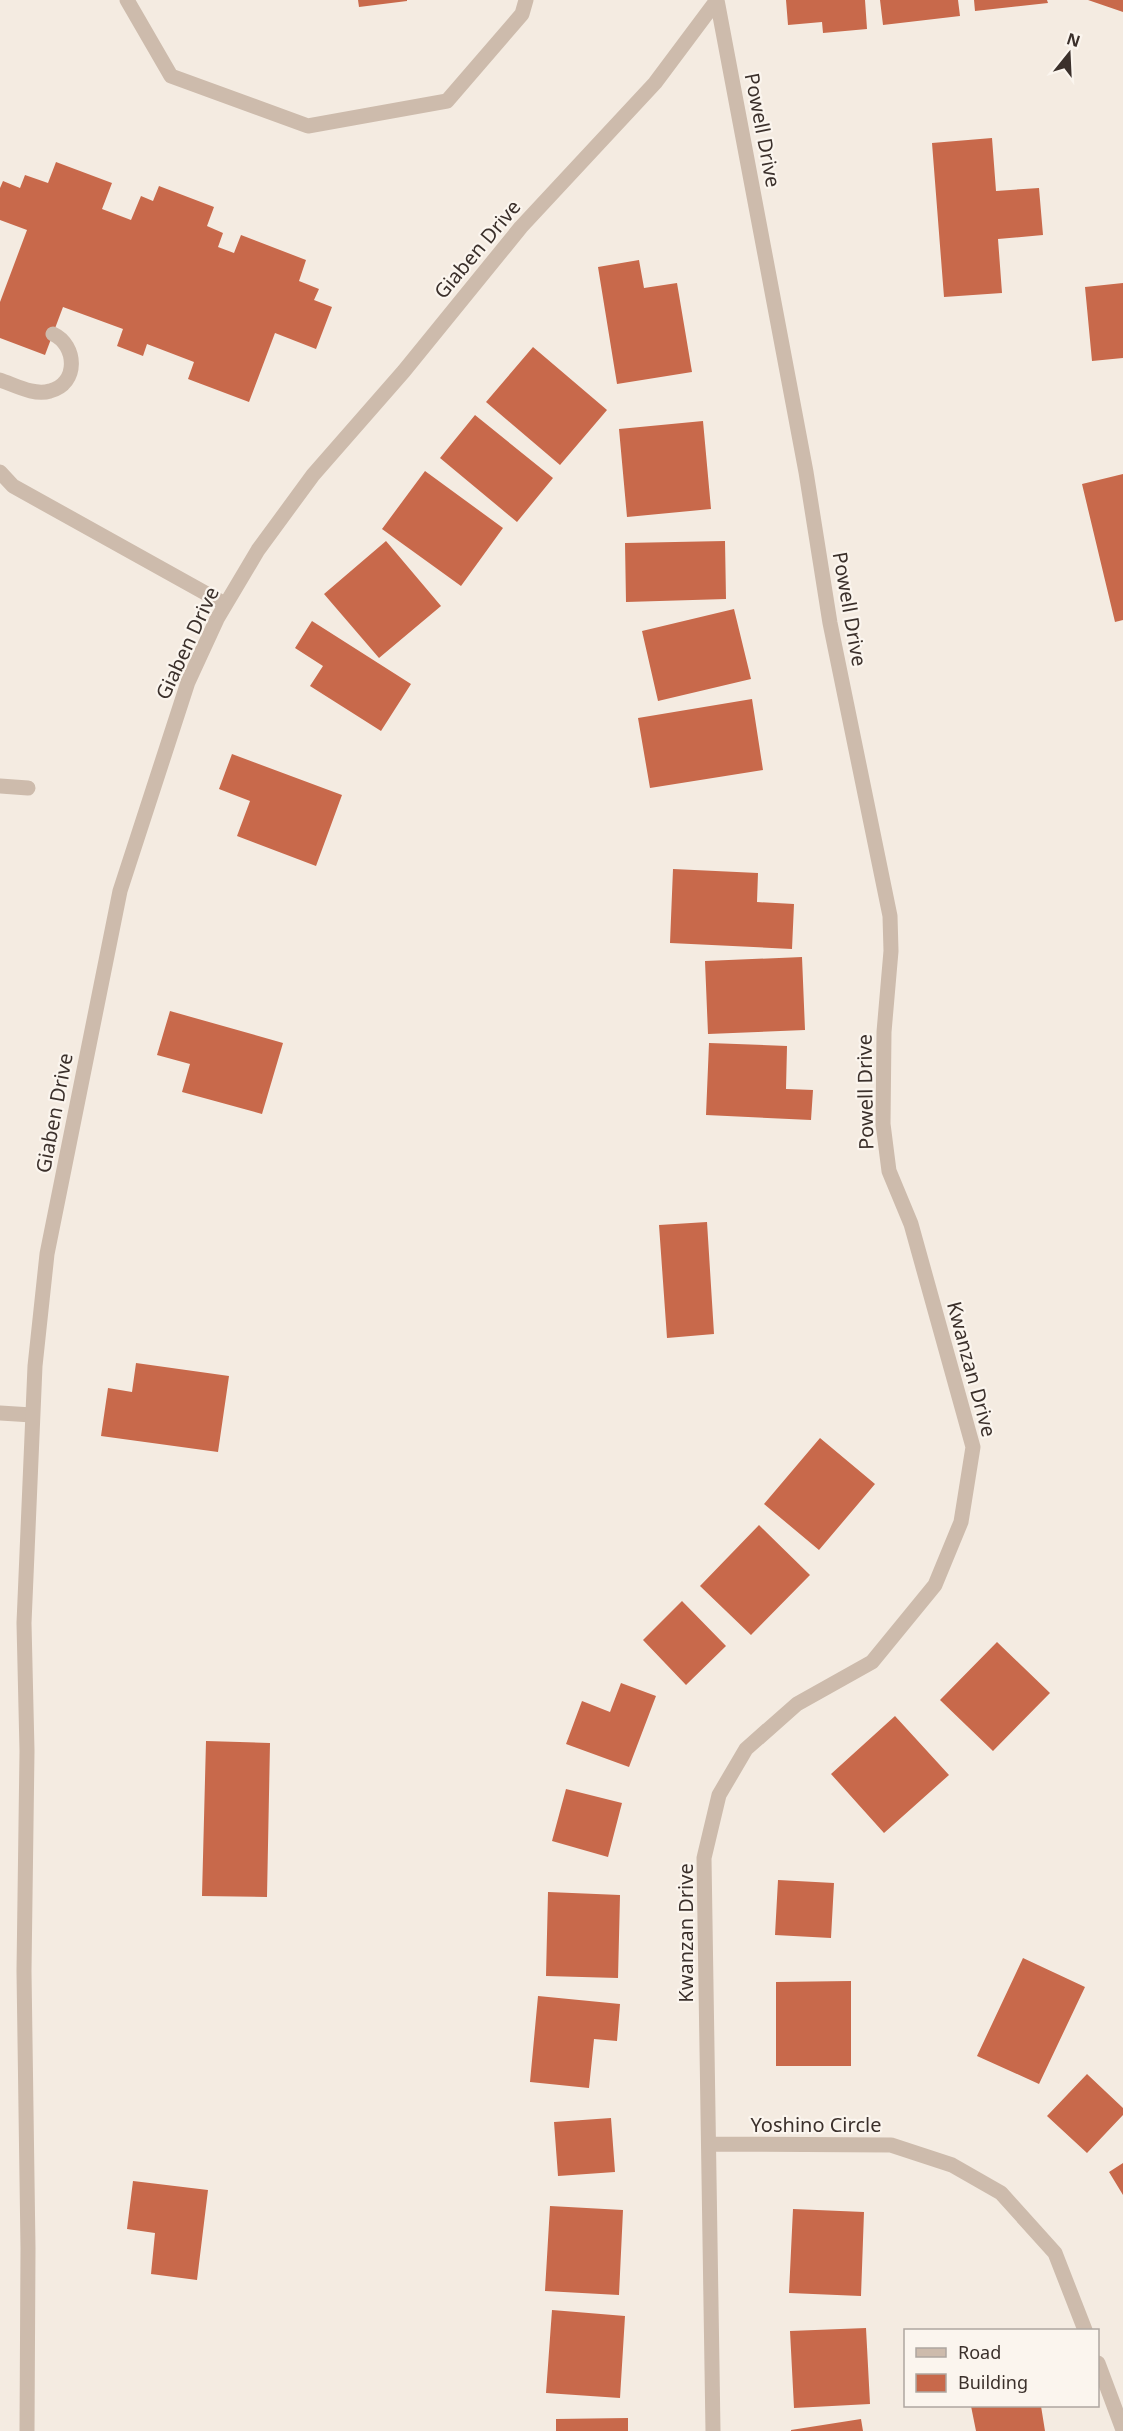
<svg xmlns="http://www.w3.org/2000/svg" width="1123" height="2431" font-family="'Noto Sans',sans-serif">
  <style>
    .building { fill: #c8694b }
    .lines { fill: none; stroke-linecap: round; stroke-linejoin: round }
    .lane { stroke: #cdbbac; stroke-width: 15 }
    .street { stroke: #cdbbac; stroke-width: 15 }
    .labels { text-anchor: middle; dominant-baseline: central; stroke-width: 4.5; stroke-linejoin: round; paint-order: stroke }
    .street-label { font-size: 20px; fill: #3b302b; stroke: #fbf5ee }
  </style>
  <rect width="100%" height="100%" fill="#f4ebe1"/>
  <path class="building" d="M358,0H407V1L359,7Z
    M786,0H865L867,29L823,33L822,22L788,25Z
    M880,0H958L960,16L883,25Z
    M974,0H1047L1048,3L975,11Z
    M1088,0H1123V12Z
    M992,138L996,191L1039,188L1043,235L998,239L1002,293L944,297L932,143Z
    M56,162L112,183L102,209L131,220L141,196L153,201L159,186L214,207L207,226L223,233L218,247L234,253L241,235L306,260L299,281L319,289L314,300L332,307L316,349L275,333L249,402L188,379L194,362L147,344L143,356L117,346L123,329L63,307L45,355L0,338V302L27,230L0,220V188L3,181L20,188L25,175L48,183Z
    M639,260L644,288L677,283L692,372L617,384L598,267Z
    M1123,283V358L1092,361L1085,287Z
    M533,347L607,410L560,465L486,402Z
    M475,415L553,478L517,522L440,458Z
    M703,421L711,509L627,517L619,429Z
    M425,471L503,528L461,586L382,529Z
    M1123,474V620L1115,622L1082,484Z
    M386,541L441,606L379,658L324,594Z
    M725,541L726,599L626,602L625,543Z
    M734,609L751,679L658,701L642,631Z
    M312,621L411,684L381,731L310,686L323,666L295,648Z
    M752,699L763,770L650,788L638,718Z
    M232,754L342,795L316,866L237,836L250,801L219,789Z
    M673,869L758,873L757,902L794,904L792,949L670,943Z
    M802,957L805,1030L708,1034L705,961Z
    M170,1011L283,1043L262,1114L182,1092L190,1064L157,1055Z
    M709,1043L787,1046L786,1089L813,1090L811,1120L706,1115Z
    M707,1222L714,1334L667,1338L659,1225Z
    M136,1363L229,1376L218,1452L101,1436L108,1388L132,1392Z
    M820,1438L875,1484L819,1550L764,1504Z
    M759,1525L810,1575L751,1635L700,1586Z
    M682,1601L726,1646L686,1685L643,1640Z
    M997,1642L1050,1693L993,1751L940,1700Z
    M621,1683L656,1696L629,1767L566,1744L582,1701L610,1712Z
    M895,1716L949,1775L884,1833L831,1774Z
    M206,1741L270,1743L267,1897L202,1896Z
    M566,1789L622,1803L608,1857L552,1841Z
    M778,1880L834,1883L831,1938L775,1935Z
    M548,1892L620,1895L618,1978L546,1976Z
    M1023,1958L1085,1987L1039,2084L977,2056Z
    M851,1981V2066H776V1982Z
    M538,1996L620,2004L617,2041L594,2039L589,2088L530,2082Z
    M1087,2074L1123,2108V2115L1087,2153L1047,2116Z
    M611,2118L615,2172L558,2176L554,2122Z
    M1123,2163V2195L1109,2172Z
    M133,2181L208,2190L197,2280L151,2274L155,2233L127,2229Z
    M550,2206L623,2210L619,2295L545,2291Z
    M793,2209L864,2212L861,2296L789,2293Z
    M552,2310L625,2316L620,2398L546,2393Z
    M866,2328L870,2404L794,2408L790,2331Z
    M971,2406H1041L1045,2431H976Z
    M628,2418V2431H556V2419Z
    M861,2419L863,2431H791V2430Z"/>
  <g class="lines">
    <path class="lane" d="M0,380C15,385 34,396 50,391C79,384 77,345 53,334
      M0,472L13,486L225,604
      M0,1413L32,1415"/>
    <path class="street" d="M127,0L171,76L308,126L447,101L522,14L526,0
      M0,786L28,788
      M709,2144L891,2145L952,2165L1001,2193L1055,2253L1085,2330
      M1098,2363L1123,2430
      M27,2431L28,2248L24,1971L27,1751L24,1623L35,1366L47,1254L120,891L188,682L217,619L258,550L313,475L404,371L521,227L655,83L717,0
      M713,2431L704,1858L719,1795L746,1749L797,1704L872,1662L935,1585L961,1522L973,1447L911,1224L889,1171L883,1124L884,1032L891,951L890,916L830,623L806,472L717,0"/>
  </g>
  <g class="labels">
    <g class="street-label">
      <text transform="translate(763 130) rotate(79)">Powell Drive</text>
      <text transform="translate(477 249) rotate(-50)">Giaben Drive</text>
      <text transform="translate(850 609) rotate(80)">Powell Drive</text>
      <text transform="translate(187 643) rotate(-65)">Giaben Drive</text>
      <text transform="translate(865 1092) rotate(-91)">Powell Drive</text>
      <text transform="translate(54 1113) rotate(-79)">Giaben Drive</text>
      <text transform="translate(972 1369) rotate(75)">Kwanzan Drive</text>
      <text transform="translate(685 1933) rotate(-90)">Kwanzan Drive</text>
      <text x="816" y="2124">Yoshino Circle</text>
    </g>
  </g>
  <rect x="904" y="2329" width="195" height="78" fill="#fbf5ee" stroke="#aea6a0" stroke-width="1.5"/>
  <rect x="916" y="2348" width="30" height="9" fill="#cdbbac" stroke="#aea6a0" stroke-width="1.5"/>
  <text x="958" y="2359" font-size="18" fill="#3b302b">Road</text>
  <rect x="916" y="2374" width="30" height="18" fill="#c8694b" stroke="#aea6a0" stroke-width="1.5"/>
  <text x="958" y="2389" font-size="18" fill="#3b302b">Building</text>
  <g transform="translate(1069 54) rotate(18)" stroke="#fbf5ee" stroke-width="4.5" paint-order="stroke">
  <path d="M0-4.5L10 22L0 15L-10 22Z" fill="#3b302b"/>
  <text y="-9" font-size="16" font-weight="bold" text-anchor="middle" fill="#3b302b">N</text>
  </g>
</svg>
